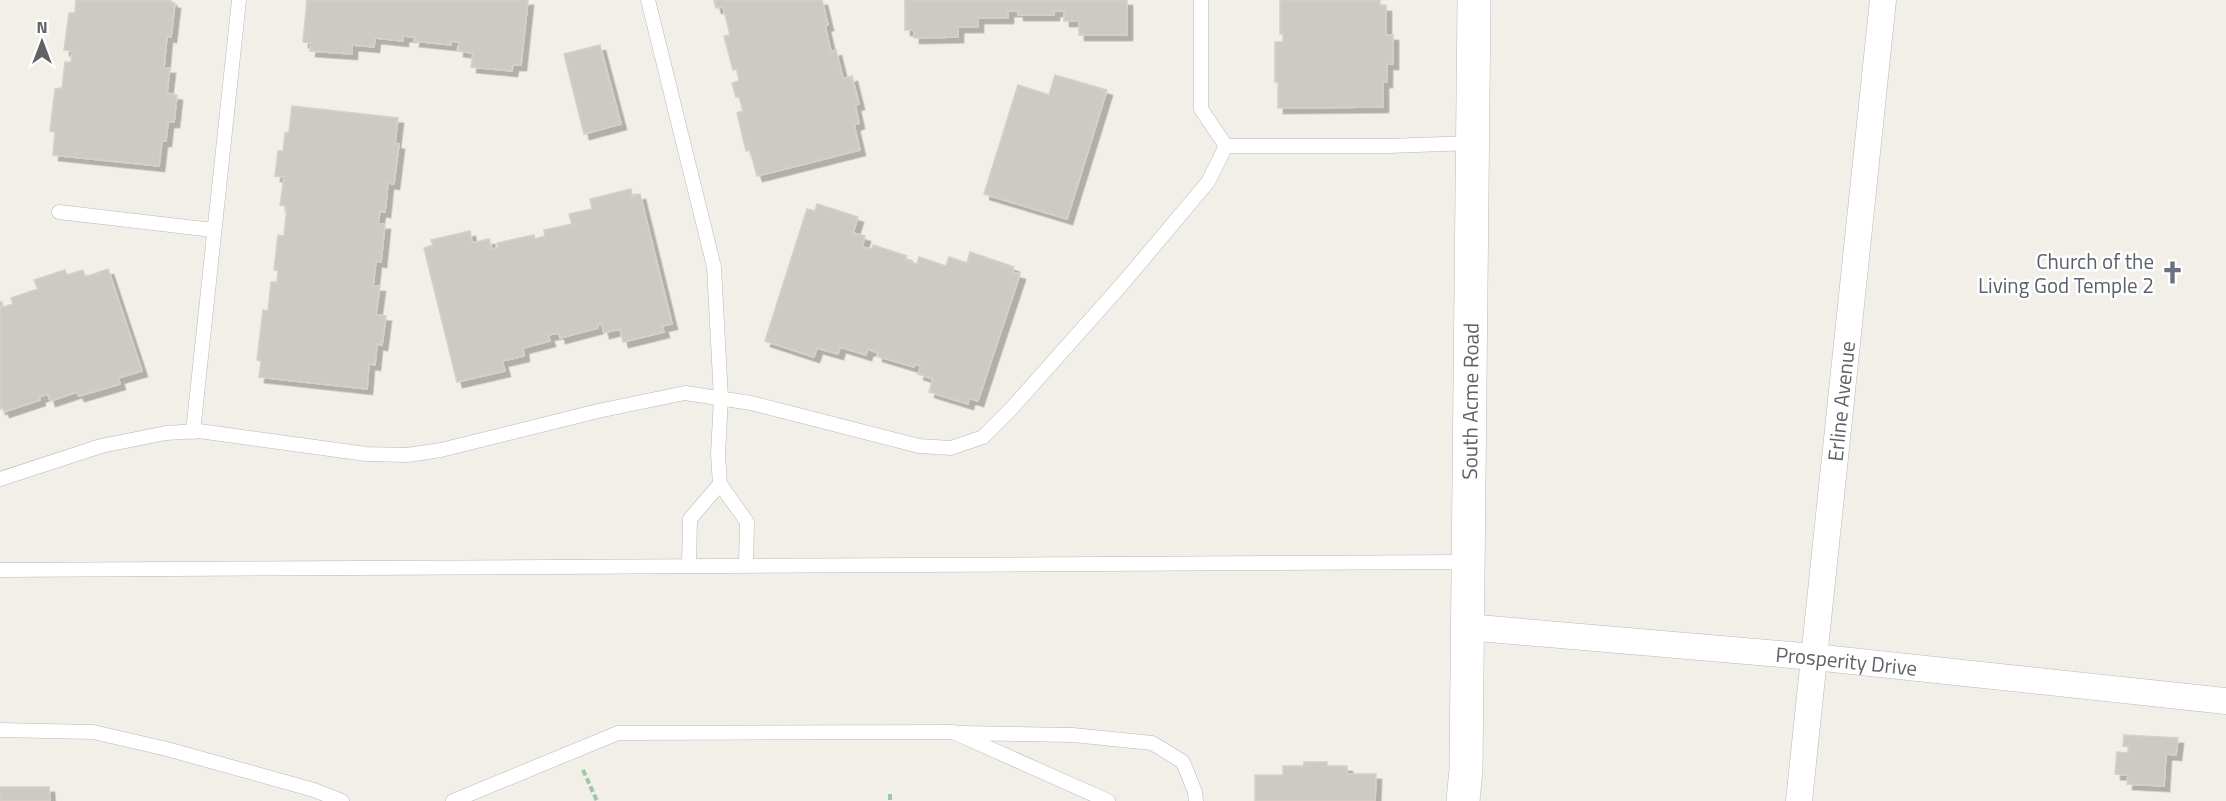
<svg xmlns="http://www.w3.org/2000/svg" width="2226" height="801" font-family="'Titillium Web',sans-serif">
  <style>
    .building { fill: #cccac5; stroke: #d6d1c6; stroke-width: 1.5; filter: url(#shadow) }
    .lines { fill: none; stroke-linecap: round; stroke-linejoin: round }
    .lane-casing { stroke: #b5b8bc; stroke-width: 15 }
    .street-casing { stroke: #b5b8bc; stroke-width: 27 }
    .secondary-casing { stroke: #b6babf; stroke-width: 34 }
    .path { stroke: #9cc7a9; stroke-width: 4; stroke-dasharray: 6 3; stroke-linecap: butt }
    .lane { stroke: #fff; stroke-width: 14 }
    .street { stroke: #fff; stroke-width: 26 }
    .secondary { stroke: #fff; stroke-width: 33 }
    .labels { text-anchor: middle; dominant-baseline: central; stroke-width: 5; stroke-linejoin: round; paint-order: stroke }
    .worship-label { font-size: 21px; fill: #5b616d; stroke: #fff; text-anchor: end }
    .street-label { font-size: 21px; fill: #5f6368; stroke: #fff }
  </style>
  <defs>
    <filter id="shadow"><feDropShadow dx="5.5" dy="5.5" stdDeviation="0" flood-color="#0004"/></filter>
  </defs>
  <rect width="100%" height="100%" fill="#f1efe8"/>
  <path class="building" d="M76,0H171V2L175,3L171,37L167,36L164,68H170L167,93L177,95L174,122H168L166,141H162L159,166L53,155L55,132L50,131L55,89L62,88L65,62H71L72,51L64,50L69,13H75Z
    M307,0H528L521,65H513L512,71L471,67L473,53L458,51L459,42L450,41L451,45L414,41L415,37L403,36V41L375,38L374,47L352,45V54L310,51L311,43L303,42Z
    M714,0H822L828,25L825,26L831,52L836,50L843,79L852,76L859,104L855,105L859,123L854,125L860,150L757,176L750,150L746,151L737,113L743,111L739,96L736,97L732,83L739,81L737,69L733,70L724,36L730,35L723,7L716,8Z
    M905,0H1127V35H1079V21H1064V11H1054V15H1018V11H1008V18H978V27H958V37L914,38V30H905Z
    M1280,0H1380V6H1386V35H1393V64H1387V82H1383V107L1278,108V82H1275V42H1283V34H1280Z
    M600,45L621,124L584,134L564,54Z
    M1055,75L1107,90L1067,219L984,194L1018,85L1049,95Z
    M292,106L398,118L395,143L399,144L394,184L388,183L385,212L380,211L378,224H385L381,262L376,261L373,286H380L376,315L386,316L382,345L377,344L375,365L369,364L367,389L259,377L261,361L257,360L263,310L268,311L271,282H277L278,270H274L278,235L284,236L287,206L280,205L284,177L275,176L278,151H283L285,133L289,132Z
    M631,189L632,196L640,194L672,324L662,326L664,332L623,342L620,329L604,333L602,324L597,325L598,328L560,338L559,333L548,335L550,341L523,348L524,356L502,361L505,371L457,382L424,248L433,245L431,240L470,231L472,243L489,239L492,249L498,248L497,243L534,235L535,239L545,236L544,230L572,224L569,214L592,209L590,199Z
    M817,204L858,217L853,233L865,236L862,247L872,249L873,245L907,256L905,260L917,264L919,257L946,266L949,257L967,263L970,252L1014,267L1012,272L1020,274L978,401L969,398L968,404L929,392L933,379L918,374L921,366L915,364L914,367L877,356L878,353L868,349L866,355L840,347L838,354L817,348L814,357L765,341L807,209L815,211Z
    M108,269L142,371L118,378L120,384L79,396L77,392L50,401L48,394L39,397L40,400L4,412L3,408L0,409V302H2L3,307L13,304L11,298L38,289L34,280L65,270L67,275L83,270L85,277Z
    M2124,735L2178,738L2176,755L2166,754L2164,786L2127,784L2128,775L2115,774L2117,752L2129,753V747L2123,746Z
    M1304,762H1327V766H1347V774H1376L1375,801H1255V775H1283V766H1304Z
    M0,787H49L50,801H0Z"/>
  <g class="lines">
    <defs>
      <path id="lane" d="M648,0L714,267L721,398L718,454L720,484L747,522L746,566
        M1201,0V109L1226,146
        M1226,146H1389L1472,143
        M59,212L213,230
        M193,432L239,0
        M0,479L101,446L166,433L199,431L366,454L407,455L441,450L598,411L685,393L751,403L919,446L951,448L983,437L1011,409L1124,282L1208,182L1226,146
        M689,566L690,519L720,484
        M0,570L1467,562
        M0,730L93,732L167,749L314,790L342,801
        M960,733L1073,735L1152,743L1183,762L1195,792L1196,801
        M453,801L618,733L953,732L1108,801"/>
      <g id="street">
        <path id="s1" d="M1466,627L1814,657L2226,701"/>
        <path id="s2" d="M1799,801L1883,0"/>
      </g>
      <g id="secondary">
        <path id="s3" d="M1463,801L1466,770L1474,0"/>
      </g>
    </defs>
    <use href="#lane" class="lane-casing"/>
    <use href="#street" class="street-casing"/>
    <use href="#secondary" class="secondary-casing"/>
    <path class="path" d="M583,770L597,801
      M890,794V801"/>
    <use href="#lane" class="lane"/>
    <use href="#street" class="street"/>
    <use href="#secondary" class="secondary"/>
  </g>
  <defs>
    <symbol id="church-bare" viewBox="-9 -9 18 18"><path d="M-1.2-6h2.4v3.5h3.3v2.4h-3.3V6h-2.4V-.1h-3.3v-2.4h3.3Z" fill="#6b7280" stroke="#fff" stroke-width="2.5" paint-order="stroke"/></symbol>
  </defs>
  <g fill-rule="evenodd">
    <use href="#church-bare" x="2156" y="256" width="33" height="33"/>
  </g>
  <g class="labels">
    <g class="worship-label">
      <text x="2154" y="261">Church of the<tspan x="2154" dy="24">Living God Temple 2</tspan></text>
    </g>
    <g class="street-label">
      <text stroke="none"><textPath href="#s2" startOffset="402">Erline Avenue</textPath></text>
      <text stroke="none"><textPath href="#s3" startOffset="400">South Acme Road</textPath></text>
      <text stroke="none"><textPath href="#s1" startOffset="382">Prosperity Drive</textPath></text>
    </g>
  </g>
  <g transform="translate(42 42)" stroke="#ffffff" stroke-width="4.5" paint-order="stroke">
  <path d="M0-4.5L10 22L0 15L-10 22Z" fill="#5f6368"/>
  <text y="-9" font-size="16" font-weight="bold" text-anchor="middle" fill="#5f6368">N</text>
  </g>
</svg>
